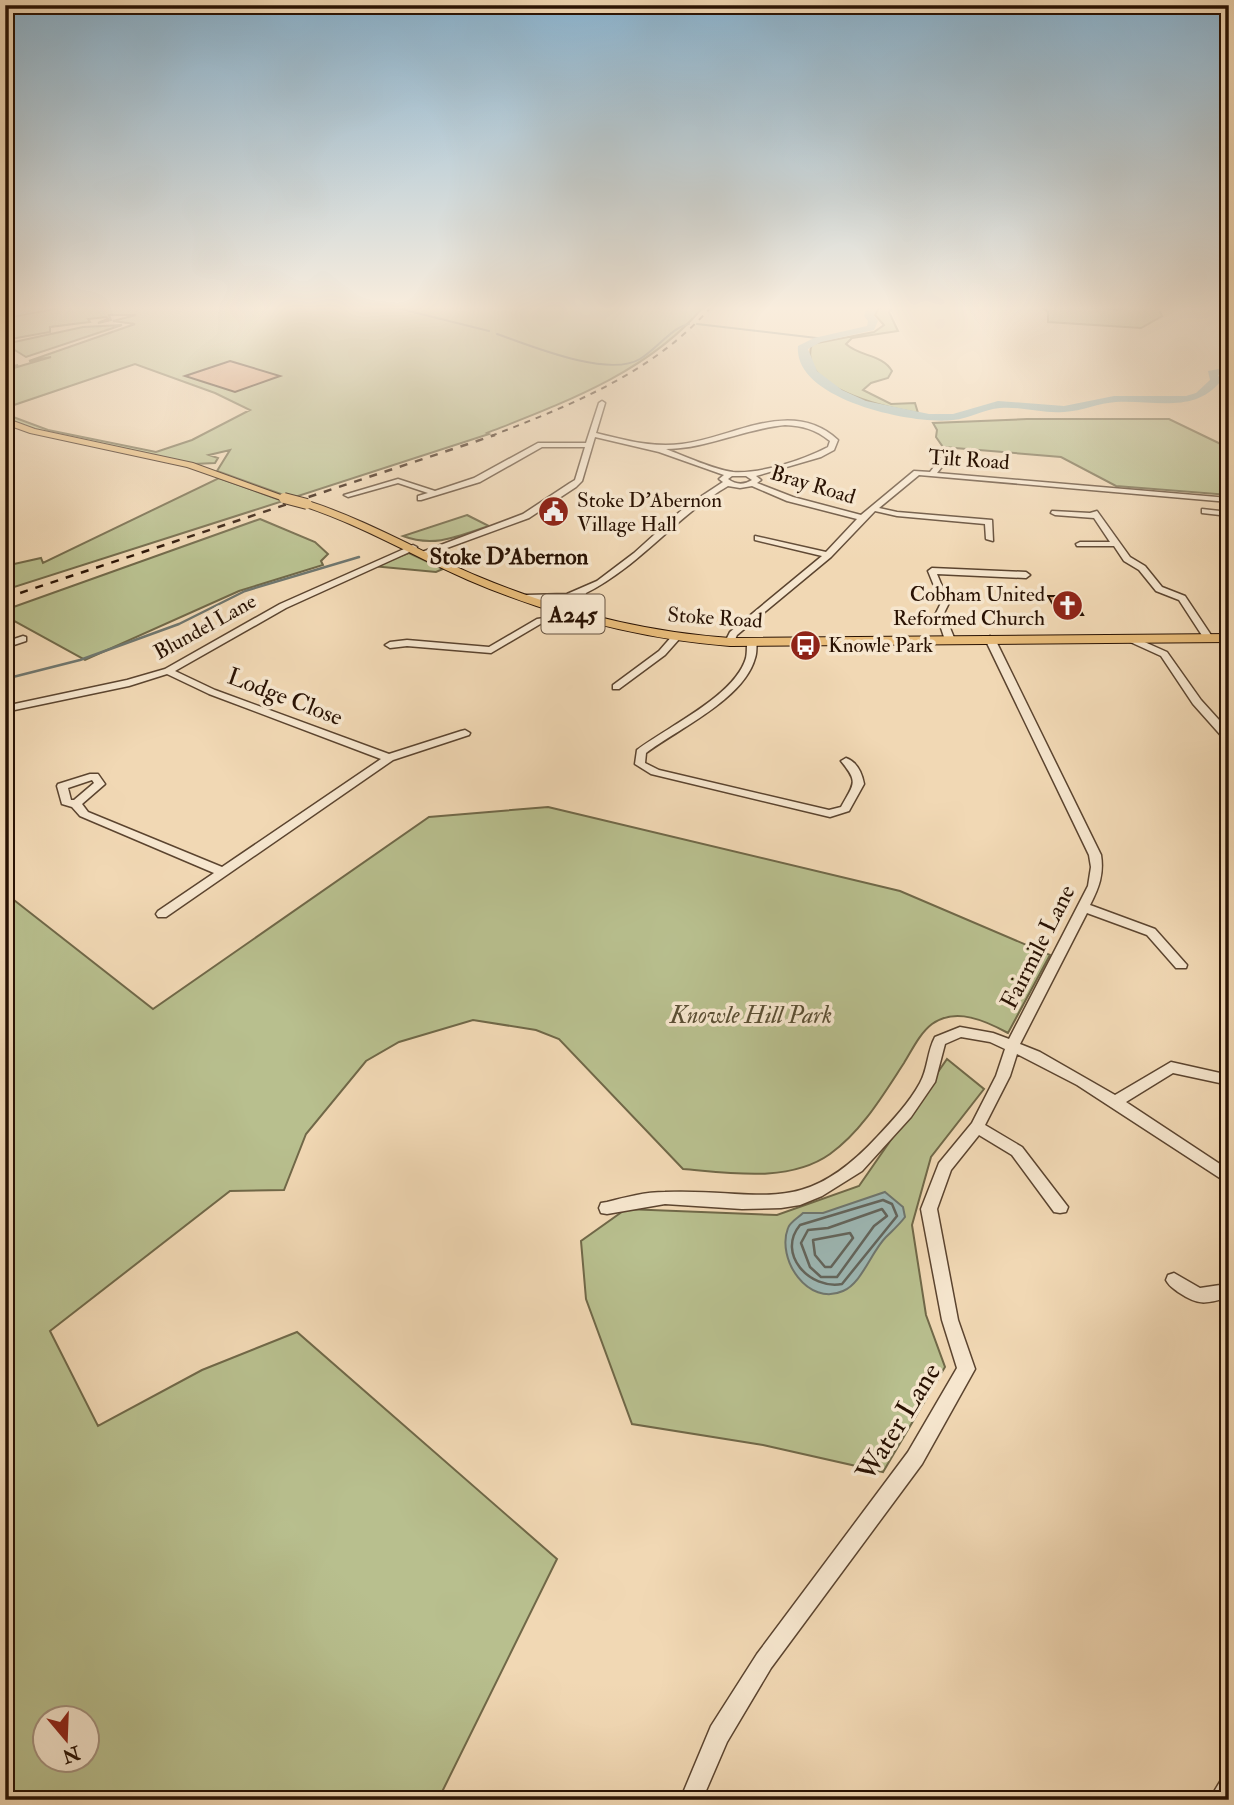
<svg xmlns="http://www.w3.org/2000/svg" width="1234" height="1805" font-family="'IM FELL Double Pica',serif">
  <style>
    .green { fill: #b8bf8e; stroke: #706848; stroke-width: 2; fill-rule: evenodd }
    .water { fill: #9db8b5; stroke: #6f766e; stroke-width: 2 }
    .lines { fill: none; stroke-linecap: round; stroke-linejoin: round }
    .shore { stroke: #63655c; stroke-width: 2.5 }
    .stream-far1 { stroke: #6f766e; stroke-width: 2 }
    .stream { stroke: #6f766e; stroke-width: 2.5 }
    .river { fill: #9db8b5; fill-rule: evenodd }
    .building { fill: #dca37f; stroke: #291203; stroke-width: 2 }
    .minor-casing { stroke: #5b442f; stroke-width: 3 }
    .major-casing { stroke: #291203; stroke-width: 2 }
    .minor { fill: #f6e6ce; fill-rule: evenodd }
    .major { fill: #e8bc7a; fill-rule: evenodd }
    .rail-far1 { stroke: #291203; stroke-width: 2; stroke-dasharray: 6 6; stroke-linecap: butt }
    .rail { stroke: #291203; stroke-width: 2.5; stroke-dasharray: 8 8; stroke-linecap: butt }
    .major-bridge-casing { stroke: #291203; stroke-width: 12; stroke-linecap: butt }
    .major-bridge { stroke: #e8bc7a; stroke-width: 10 }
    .labels { text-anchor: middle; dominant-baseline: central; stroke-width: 7; stroke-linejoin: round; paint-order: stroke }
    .far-street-label { font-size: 21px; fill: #291203; stroke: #f6e6ce }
    .far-poi-label { font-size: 21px; fill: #291203; stroke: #f6e6ce; text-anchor: start }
    .far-quarter-label { font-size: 23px; font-weight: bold; fill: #291203; stroke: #f6e6ce }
    .shield { fill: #f6e6ce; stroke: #665240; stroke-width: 2 }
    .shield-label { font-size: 23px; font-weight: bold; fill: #291203 }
    .street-label { font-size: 24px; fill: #291203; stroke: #f6e6ce }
    .park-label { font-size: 24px; font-style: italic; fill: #5b4f34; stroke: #f6e6ce }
    .near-street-label { font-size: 28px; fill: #291203; stroke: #f6e6ce }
  </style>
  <rect width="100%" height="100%" fill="#f1d8b4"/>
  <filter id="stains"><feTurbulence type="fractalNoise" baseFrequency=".00286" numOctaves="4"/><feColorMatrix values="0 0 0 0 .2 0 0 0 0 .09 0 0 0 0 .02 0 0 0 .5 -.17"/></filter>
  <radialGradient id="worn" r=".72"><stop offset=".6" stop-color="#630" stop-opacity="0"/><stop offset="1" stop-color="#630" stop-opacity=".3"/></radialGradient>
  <path class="green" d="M65,307H703C649,372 563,403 487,433L489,434L292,498L217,471L230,450L209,455L218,458L215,463L193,464L35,431L5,420V414L48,430L156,452L192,440L250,410L215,393L135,364L5,408V368L18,365L7,370L51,357L29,361L135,324L113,321L136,315H109L111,320L98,323L108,319L106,317L88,319L90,322L50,327V332L5,340V318Z
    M879,307H892L889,312L898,331L852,338L846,344C860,357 882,354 892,371L888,378L871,383L863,390L891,404L915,403L918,413C889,408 796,389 812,344L874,332L884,325L875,315Z
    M1042,307H1158L1162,316L1141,328L1048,322V312Z
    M122,325L26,357L5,344L83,327Z
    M1027,419H1169L1229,448V495L1116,486L1061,457L943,447L936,437L937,430L933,423Z
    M219,478L283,501L5,590V566L41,558L43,563Z
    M467,515L489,526C459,536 434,548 403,536Z
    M260,519L315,542L328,554L321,561L323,565L239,591L85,660L5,616V610Z
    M409,553L443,569L436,572L372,566Z
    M548,807L900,891L1050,955L1008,1033C986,1021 956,1007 932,1024C920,1033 912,1050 904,1063C883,1095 862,1131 830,1154C789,1183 730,1173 683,1169L559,1039L536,1030L473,1020L399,1042L366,1061L306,1134L284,1190L230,1191L50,1331L98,1426L202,1370L297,1332L557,1559L438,1800H5V893L153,1009L429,817ZM46,1717H88V1759H46Z
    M947,1059L984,1089L931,1157L912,1225L926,1315L945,1367L883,1472L763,1445L632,1424L586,1299L581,1241L626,1209L777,1215L859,1186Z"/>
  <path class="water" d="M885,1192L903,1207L905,1217C899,1225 893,1230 886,1237C871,1252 862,1283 843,1291C808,1307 776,1259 788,1228C790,1222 798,1218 803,1213H823Z"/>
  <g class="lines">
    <path class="shore" d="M883,1200L892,1204L897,1216L842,1284C810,1290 776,1254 800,1225Z
      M882,1209L887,1216L874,1226L837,1277H821L810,1267L801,1243L808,1230L828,1228Z
      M850,1233L853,1238L831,1267H825L815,1255L813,1240Z"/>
    <path class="stream-far1" d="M393,307L489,331
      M1091,307L1117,310L1130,307
      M1200,307H1206
      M697,324L825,339
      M497,334C531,346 608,378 640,359C656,350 672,327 689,324"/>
    <path class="stream" d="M5,679L80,660L179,624L245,591L359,557"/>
    <path class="river" d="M35,307H55L5,318V312Z
      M867,307H877L874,316L878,321L874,330L821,342L808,349L817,371L842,390L866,401L929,414H953L998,401L1064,406L1114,396H1186L1196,393L1210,380L1208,371L1229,367V373L1218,375L1221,381C1194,414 1155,400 1116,402C1099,403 1082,411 1064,412C1043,414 1021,406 1000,408C984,409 969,419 953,420C914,425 793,400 798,346L814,338L867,326L868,321L864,316Z"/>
  </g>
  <path class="building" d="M230,361L280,376L235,392L185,376Z
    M1048,596H1072L1083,615H1059Z"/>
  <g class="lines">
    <defs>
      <path id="minor" d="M602,401L605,403L596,433C625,440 652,448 682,444C733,438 791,397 838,440L834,450L821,457L756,476L761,480L757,483L793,497L861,515L914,471L930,472L941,458L940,450L944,448L948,450L949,458L937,473L1229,498V502L919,475L879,508L897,512L992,520L993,541L986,539L985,524L897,516L875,511L831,557L737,635L733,644L730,645L725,642L730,632L822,556L755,540V536L826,552L857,519L787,501L752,486L740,488L728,486C676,516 640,566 586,593L584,602L603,622L598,625L595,624L576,602L577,597C561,600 536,605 522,598L526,595L567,594L597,581L634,553L685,507L723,482L719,479L724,475L659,452L595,437L582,481L576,487L529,518L425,556H422V552L523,514L570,483L575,480L585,447H542L480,482L421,500H418V496L428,493L398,483L348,497L344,495L398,479L435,491L474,478L538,443H586L599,403ZM785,425C803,426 815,429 830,441L828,447C803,460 761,474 733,472C715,470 684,456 666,449C706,449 744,429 785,425ZM732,476H746L752,480C744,485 736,485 728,479Z
        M1202,509L1229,512V516L1202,513Z
        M1052,511L1090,513L1097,511L1130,557L1145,566L1162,587L1185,596L1213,638L1211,640H1205L1179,600L1156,591L1139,570L1124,561L1114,546H1077L1076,544L1080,542H1110L1094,518L1055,515L1051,513Z
        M413,545L417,547L416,549L286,608L175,671L215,690L389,754L461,731L465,730L470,733L469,735L393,760L166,917H158L156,914L158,911L214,873L80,816L72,807L62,804L57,786L58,784L90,774H98L105,784L82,804L88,812L222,867L381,759L209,694L167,674L129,686L5,712V706L127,680L165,669L280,604ZM92,780L94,783L74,800H71L68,788Z
        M932,568L1026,572L1030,575L1026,578L937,574L949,603L944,613L955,640L950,643L945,640L936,613L941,603L928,571Z
        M578,613L583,616L581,618L542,623L491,653L407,646L390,648L385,645L390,642L407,640L489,647L537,619Z
        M676,634L681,637L665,655L619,689H613V685L659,651L673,635Z
        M23,636L26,637V641L5,648V642Z
        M990,636L995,639L1101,855C1104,874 1099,888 1090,905L1155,929L1187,965L1186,968H1176L1147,935L1087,913L1020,1044L1040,1052L1115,1095L1171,1062L1229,1075V1085L1173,1073L1126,1102L1229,1170V1184L1077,1085L1017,1054L1010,1076L985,1125L1022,1147L1068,1207L1066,1212L1060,1213L1054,1212L1012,1155L979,1135L951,1170L937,1209L958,1320L975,1369L922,1464L771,1668L727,1742L702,1800H680L711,1726L757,1654L908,1452L957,1368L942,1320L921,1209L939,1163L972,1123L996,1076L1005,1049L990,1042L961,1037L945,1044L935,1082L911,1117L862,1171L822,1196L800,1205L781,1208L742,1209L665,1204L607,1214L601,1213L599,1208L601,1203L607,1202C626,1197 645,1192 665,1192C761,1188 800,1220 877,1137C892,1121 909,1103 920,1083C928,1069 927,1052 935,1037L960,1027L993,1033L1009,1039L1088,886L1091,867L1089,855L985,639Z
        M1131,636L1167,652L1201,700L1229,731V741L1225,740L1193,704L1161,656L1128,641L1126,639Z
        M752,639L757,642C756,647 757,653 755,658C744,699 678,729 646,753L645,763L659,770L829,810L841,807C854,783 859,783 841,761L846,758C857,762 862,773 864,784L849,811L830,817L651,774L635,764L637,750C667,727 735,696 746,658C747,654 747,647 747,642Z
        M1174,1273L1200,1288L1220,1285L1223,1280L1229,1278V1297C1205,1304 1199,1306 1178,1292C1173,1288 1169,1286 1166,1280L1168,1275Z
        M1229,1777V1800H1209L1221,1780Z"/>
      <path id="major" d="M5,418L35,429L193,463L289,498L281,500L187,467L30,433L5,424Z
        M303,502H311C369,521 421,552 477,576C558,610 642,632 730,638L1229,634V642L730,646C639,639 552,616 468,580C413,556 361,525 303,506Z"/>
    </defs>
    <use href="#minor" class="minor-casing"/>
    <use href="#major" class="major-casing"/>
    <use href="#minor" class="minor"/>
    <use href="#major" class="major"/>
    <path class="rail-far1" d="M491,436C571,405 653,373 711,307"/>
    <path class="rail" d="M5,598L495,435"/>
    <defs>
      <path id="major-bridge" d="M284,498L307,504"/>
    </defs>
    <use href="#major-bridge" class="major-bridge-casing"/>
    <use href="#major-bridge" class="major-bridge"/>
  </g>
  <linearGradient id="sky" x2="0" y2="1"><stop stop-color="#8ab6d4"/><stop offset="0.55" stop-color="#f9eddd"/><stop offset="1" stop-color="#f9eddd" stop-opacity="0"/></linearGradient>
  <rect width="1234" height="560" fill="url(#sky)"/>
  <defs>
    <symbol id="civic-disc" viewBox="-11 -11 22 22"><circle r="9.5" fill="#8f2418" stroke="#f6e6ce"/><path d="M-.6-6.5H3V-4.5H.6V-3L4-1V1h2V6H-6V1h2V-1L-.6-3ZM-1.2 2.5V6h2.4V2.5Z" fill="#fff"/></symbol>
    <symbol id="church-disc" viewBox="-11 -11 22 22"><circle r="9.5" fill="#8f2418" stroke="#f6e6ce"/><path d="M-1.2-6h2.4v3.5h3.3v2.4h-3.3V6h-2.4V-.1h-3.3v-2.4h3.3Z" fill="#fff"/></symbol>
    <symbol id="bus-disc" viewBox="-11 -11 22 22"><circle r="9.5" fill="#8f2418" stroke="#f6e6ce"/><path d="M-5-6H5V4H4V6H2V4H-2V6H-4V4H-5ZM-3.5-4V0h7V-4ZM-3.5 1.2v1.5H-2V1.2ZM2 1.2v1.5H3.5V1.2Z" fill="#fff"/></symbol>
  </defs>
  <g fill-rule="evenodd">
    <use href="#civic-disc" x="536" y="494" width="35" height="35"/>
    <use href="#church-disc" x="1050" y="588" width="35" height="35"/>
    <use href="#bus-disc" x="788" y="628" width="35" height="35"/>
  </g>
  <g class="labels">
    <g class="far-street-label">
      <text transform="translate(969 460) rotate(4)">Tilt Road</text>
      <text transform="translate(813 485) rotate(17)">Bray Road</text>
      <text transform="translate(715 618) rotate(4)">Stoke Road</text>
      <text transform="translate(205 627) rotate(-29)">Blundel Lane</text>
    </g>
    <g class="far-poi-label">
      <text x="577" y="500">Stoke D'Abernon<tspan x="577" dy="24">Village Hall</tspan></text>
      <text x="1045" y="594" text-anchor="end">Cobham United<tspan x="1045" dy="24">Reformed Church</tspan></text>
      <text x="828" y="645">Knowle Park</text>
    </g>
    <g class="far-quarter-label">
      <text x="509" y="556">Stoke D'Abernon</text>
    </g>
    <rect class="shield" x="541.5" y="594.5" width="63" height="39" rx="5"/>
    <g class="shield-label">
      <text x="573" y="614">A245</text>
    </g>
    <g class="street-label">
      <text transform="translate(285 697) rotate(21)">Lodge Close</text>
      <text transform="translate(1038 947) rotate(-63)">Fairmile Lane</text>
    </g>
    <g class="park-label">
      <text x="751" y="1015">Knowle Hill Park</text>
    </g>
    <g class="near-street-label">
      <text transform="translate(899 1422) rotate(-58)">Water Lane</text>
    </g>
  </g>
  <rect width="1234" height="1805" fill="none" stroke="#f1d8b4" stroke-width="28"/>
  <rect x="7" y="7" width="1220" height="1791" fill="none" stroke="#291203" stroke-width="3.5"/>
  <rect x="14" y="14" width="1206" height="1777" fill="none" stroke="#291203" stroke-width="2"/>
  <g transform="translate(66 1739) rotate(161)"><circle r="33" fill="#f6e6ce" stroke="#a4917d" stroke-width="2"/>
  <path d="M0-5L12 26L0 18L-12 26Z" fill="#8f2418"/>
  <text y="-10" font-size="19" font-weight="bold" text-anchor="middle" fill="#291203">N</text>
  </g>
  <rect width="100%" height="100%" filter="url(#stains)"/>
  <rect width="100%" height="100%" fill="url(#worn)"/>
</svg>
